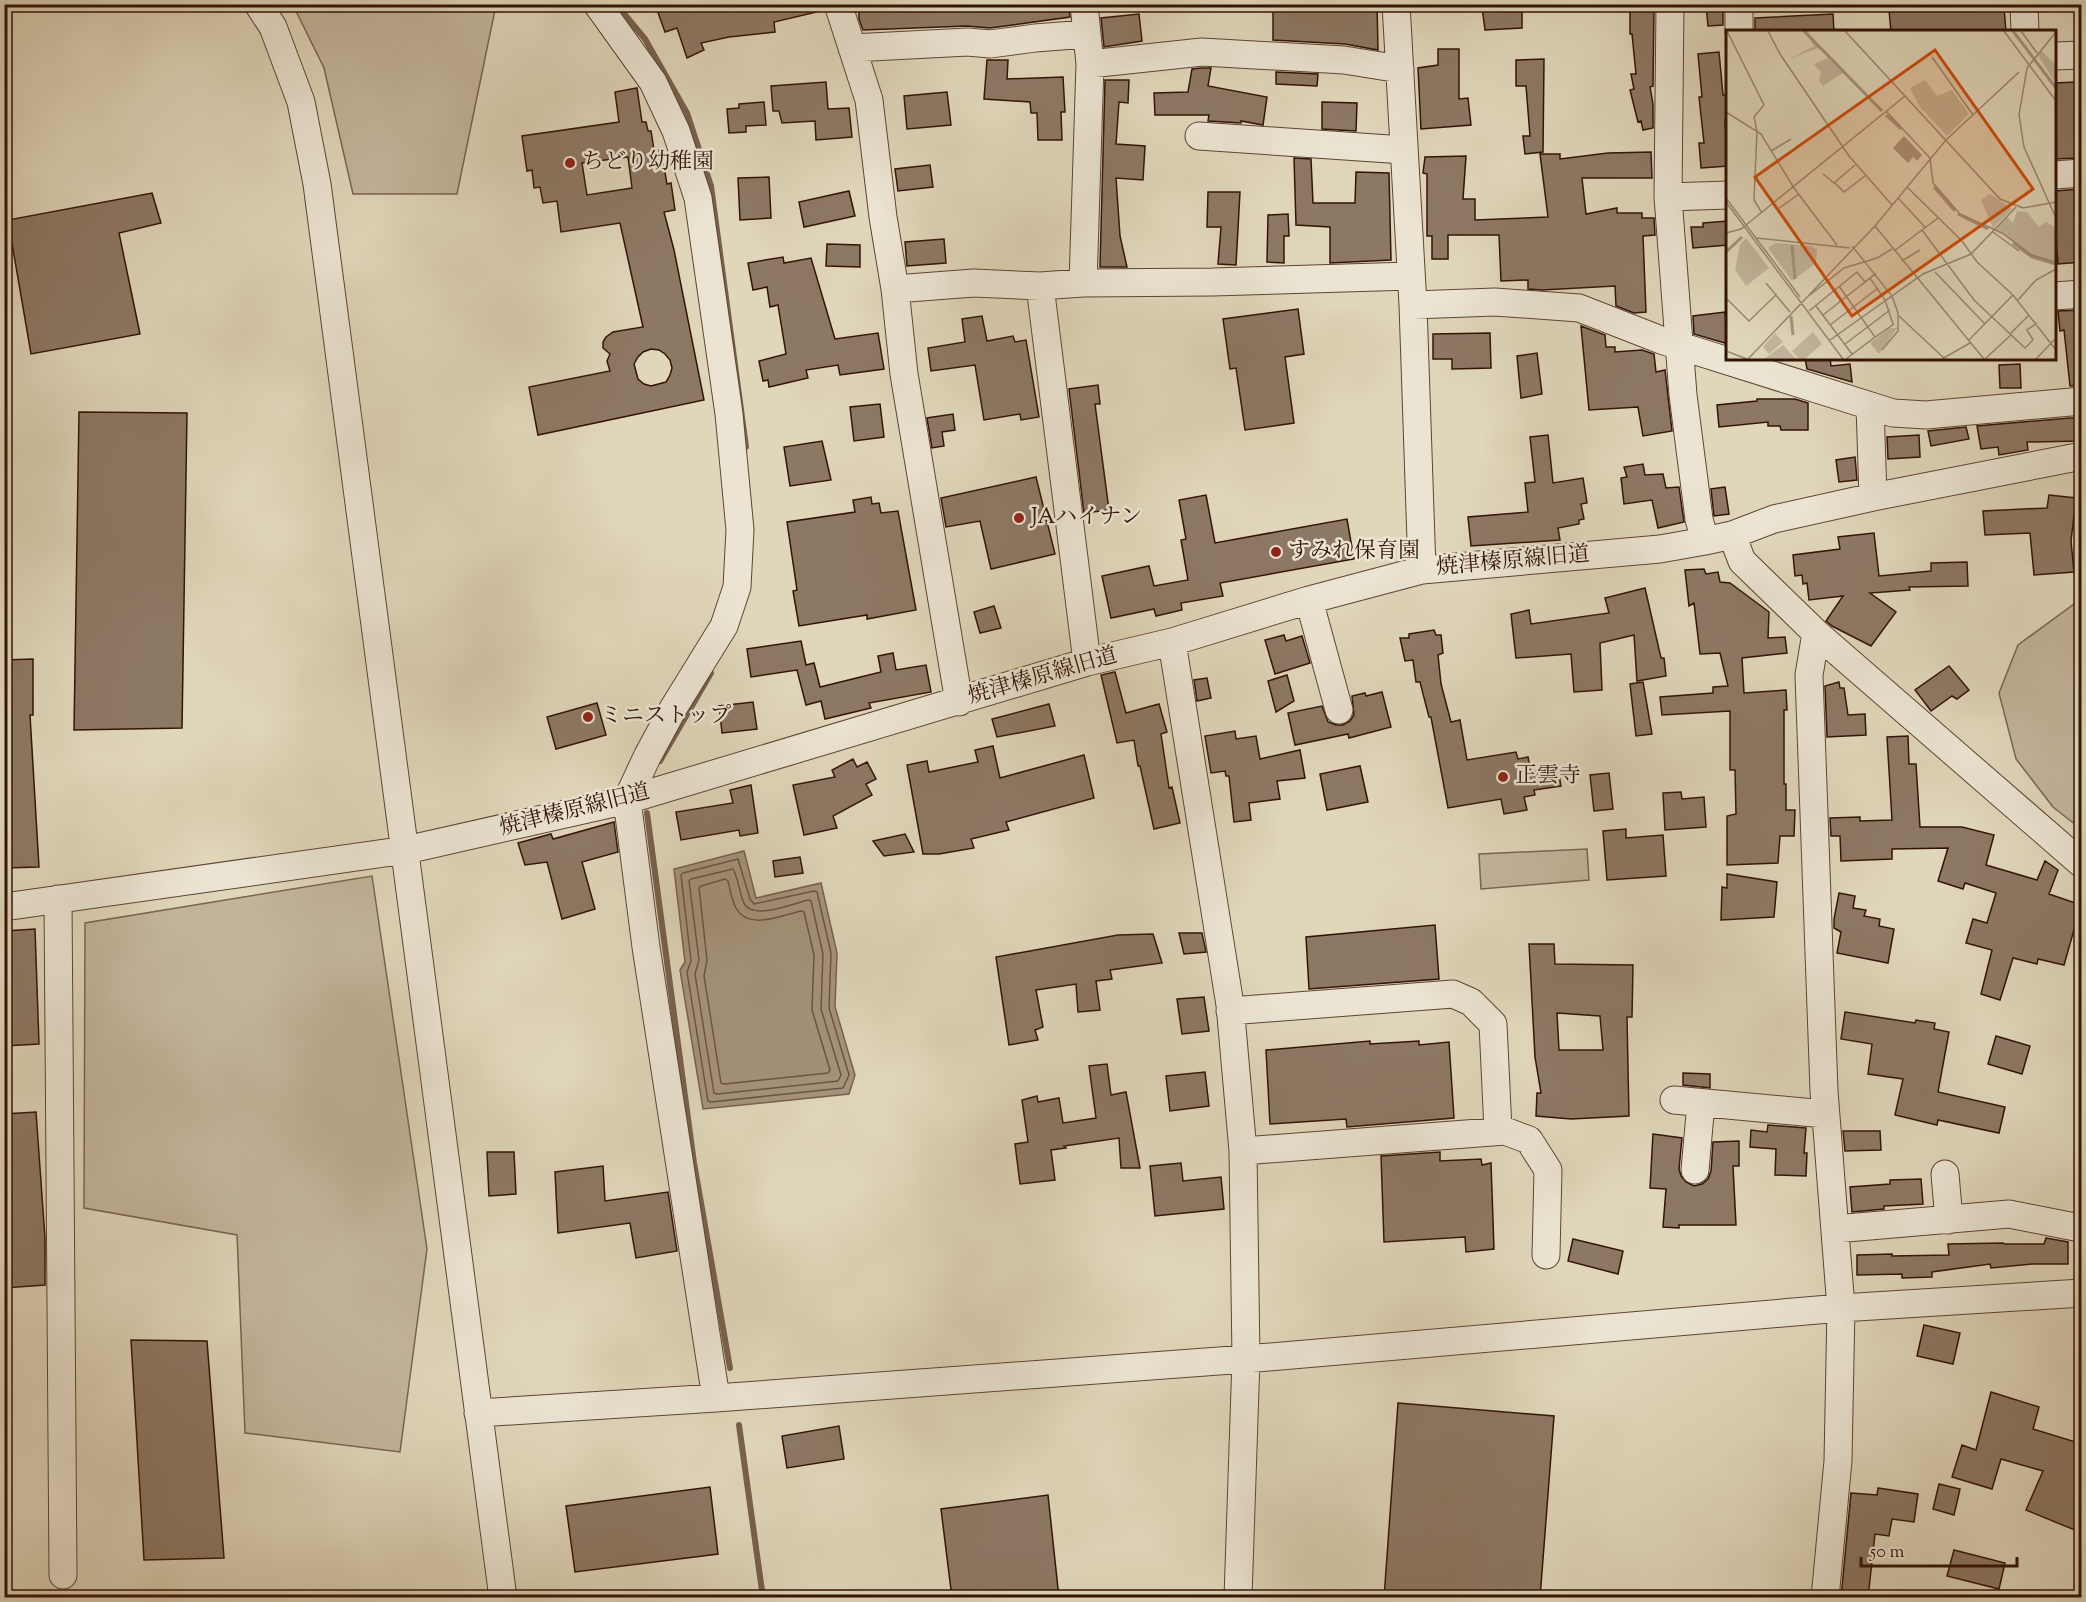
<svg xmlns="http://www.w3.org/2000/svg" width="2086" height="1602" font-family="'Sorts Mill Goudy','Noto Serif JP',serif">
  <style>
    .green { fill: #c3b59c; stroke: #7b6452; stroke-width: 1.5 }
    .water { fill: #a5947d; stroke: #77604e; stroke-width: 1.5 }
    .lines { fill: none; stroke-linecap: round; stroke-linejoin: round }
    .shore { stroke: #6c5442; stroke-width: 1.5 }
    .stream { stroke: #77604e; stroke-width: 6 }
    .building { fill: #8d7864; stroke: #331307; stroke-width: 1.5; fill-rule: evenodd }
    .minor-casing { stroke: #5e4434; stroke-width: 29 }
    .minor { stroke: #ebe4d2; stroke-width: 27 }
    .poi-dot { fill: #8f2418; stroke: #ebe4d2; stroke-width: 2 }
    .labels { text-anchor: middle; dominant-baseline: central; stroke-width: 5; stroke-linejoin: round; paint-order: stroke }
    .poi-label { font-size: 22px; fill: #331307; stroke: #ebe4d2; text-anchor: start }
    .street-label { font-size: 22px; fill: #331307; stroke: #ebe4d2 }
    .inset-river { fill: none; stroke: #a5947d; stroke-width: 3 }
    .inset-road { fill: none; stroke: #9b8872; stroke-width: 1.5 }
    .view { fill: #cd4e0b; fill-opacity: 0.15; stroke: #cd4e0b; stroke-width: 3 }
    .inset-edge { fill: none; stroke: #331307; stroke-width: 3 }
  </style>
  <rect width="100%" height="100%" fill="#e0d6ba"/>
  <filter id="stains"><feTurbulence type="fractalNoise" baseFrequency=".00333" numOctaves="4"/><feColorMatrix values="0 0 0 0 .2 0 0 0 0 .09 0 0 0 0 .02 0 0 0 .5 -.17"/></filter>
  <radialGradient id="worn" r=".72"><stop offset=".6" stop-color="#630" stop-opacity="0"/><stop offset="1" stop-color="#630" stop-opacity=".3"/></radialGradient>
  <path class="green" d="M293,5H496L457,194H353L324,68Z
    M2074,604H2082L2081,829L2053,807L2016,759L1999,693L2018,645Z
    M1587,849L1589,880L1481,889L1479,854Z
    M372,876L427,1249L400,1452L245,1433L237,1235L84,1208L85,923Z"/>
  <path class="water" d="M744,851L756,898L821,883L837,953L835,1007L855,1075L849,1094L703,1109L680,970L685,962L674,869Z"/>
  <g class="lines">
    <path class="shore" d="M738,859L750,899L754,904L814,891L817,892L831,953L829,1008L849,1075L843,1088L711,1102L708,1101L687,972L691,961L681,875L683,873Z
      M733,869C738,878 739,890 743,901C750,922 792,904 808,900L811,901L823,954L821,1009L841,1075L838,1081L717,1094L714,1093L695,974L699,960L689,881L691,879Z
      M725,879L728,881C730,890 732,901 736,908C749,931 782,915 801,911L804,912L814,955L812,1010L830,1070L828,1073L724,1084L721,1083L704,976L707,960L699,888L701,886Z"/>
    <path class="stream" d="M616,4L645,39L687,113L711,186L746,447
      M660,761L711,673
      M647,813L694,1163L730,1368
      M739,1425L763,1598"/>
  </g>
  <path class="building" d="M655,4H714L718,12L750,9V4H820L821,11L774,22L775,32L729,37L701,43L704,50L687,58L677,28L665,32Z
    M859,4H1068L1070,17L990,28L967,26L863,30L859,19Z
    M1311,4H1377L1378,50L1345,44L1273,40V8H1311Z
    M1522,4V28L1485,30L1482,7Z
    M1630,4H1654L1653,86L1650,87L1653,104V128L1643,130L1641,121L1638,122L1630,90L1634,89L1631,74H1636L1632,34H1630Z
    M1706,4H1723V25L1708,26Z
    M1918,7V11L1964,7V10L2004,7L2006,32H1891L1889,10Z
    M1139,14L1142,41L1104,47L1101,18Z
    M1833,14L1834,32H1755V18Z
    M1438,49H1459V99L1468,98L1471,125L1421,129L1418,68L1438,65Z
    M1719,52L1723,95H1728V120H1725L1728,166L1701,168L1699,143H1704L1699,97H1702L1698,54Z
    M1544,59L1543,152L1525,154L1523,136H1530L1526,86H1516V60Z
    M987,60H1008L1007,79L1063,77L1065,112H1061L1062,140H1038L1037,113H1031L1030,102L984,99Z
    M1202,68H1211L1208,86L1267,97L1263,125L1241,121V123L1208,121L1209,115H1155L1154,93L1188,92L1192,69Z
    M1276,72L1318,74L1317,86L1276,84Z
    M1105,80H1129L1128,103L1119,102L1116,144L1145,146L1143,180L1116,178L1120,236L1127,267H1100Z
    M826,82L828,109L849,108L852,137L816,140L815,121L782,123L779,111H773L771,86Z
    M2077,82V103L2081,155H2077V158L2055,159V83Z
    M637,88L642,122H646L648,131H651L654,150H661L667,184L671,183L675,210L664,212L674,250L704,400L538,435L529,387L610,371L607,361L610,354L603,348V342L606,337L613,332L643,327L620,223L561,232L557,201L543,203L540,187L534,188L532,170L527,171L522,136L619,122L615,92ZM628,157L632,188L587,195L582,163ZM651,349L659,350L665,354L670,360L672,368L670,375L666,382L651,386L644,384L638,379L634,364L638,357L643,352Z
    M947,92L951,125L907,129L904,96Z
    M764,102L766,125L746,126V132L729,133L727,109L739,108V104Z
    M1322,102L1357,103L1356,131L1322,129Z
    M1651,152L1652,178H1582L1586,214L1617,208V213H1642V218H1654L1655,235L1643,236L1646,312L1634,313L1616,306L1615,286L1542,290L1528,289V280L1501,281L1499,235H1448V259H1432V236H1427V174L1423,173L1425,157L1466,156L1463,199H1475V220L1548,217L1540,154H1560V159L1608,153Z
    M1294,158L1311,159L1313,203H1355L1356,172L1389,173L1391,260L1330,263V227L1296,225Z
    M930,165L933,187L898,191L895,169Z
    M769,177L771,218L740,220L738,178Z
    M2080,189L2082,262L2058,264L2055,228V191Z
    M849,191L855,216L804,227L799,202Z
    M1208,192H1240L1236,265L1218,264L1221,227H1207Z
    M152,193L161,223L119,233L140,334L31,354L8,220Z
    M1288,214L1289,236H1284V263L1267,262L1268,215Z
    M1728,221V245L1693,248L1691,227H1703V223Z
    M944,239L946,263L907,266L905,242Z
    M827,244L860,245V267L826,266Z
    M783,257L784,263L811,258L835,339L878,333L884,369L840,375L838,365L806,370L808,378L769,387L768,380L763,381L759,361L786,354L778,305L770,307L767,287L753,290L748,263Z
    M1298,309L1304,354L1285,357L1294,423L1245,430L1236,368L1230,369L1223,319Z
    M2082,310V385L2070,386L2064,330L2060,331L2058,311Z
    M1725,312L1728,344L1694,334L1693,316Z
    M982,316L987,341L1013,336L1015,342L1026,340L1039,417L1021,420L1020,414L984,420L975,365L931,371L928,348L965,342L962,319Z
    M1581,326L1605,335L1606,347H1615V352L1642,350L1654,354L1656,372L1665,370L1672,431L1643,436L1638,407L1589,410Z
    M1490,333L1491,368L1452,369V359H1433V334Z
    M1537,353L1542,394L1521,398L1517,356Z
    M1805,358H1830L1831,366L1850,364L1852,382L1807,369Z
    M2020,364L2021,388H2000L1999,365Z
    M1098,385L1100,404H1095L1109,510L1084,513L1069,389Z
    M1757,399H1795L1808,403V430H1781L1780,426H1768V422L1719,427L1717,405L1757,401Z
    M880,404L884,437L854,441L850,407Z
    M79,412L187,413L182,728L74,730Z
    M953,414L955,430L942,432L944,446L932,448L927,418Z
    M2070,418H2082V441L2027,442L2028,450L1999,455L1998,447L1981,449L1977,426Z
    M1966,427L1969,439L1931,446L1928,431Z
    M1548,435L1553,483L1583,478L1587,503L1581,504L1584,519L1579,520V524L1558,528L1560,540L1471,546L1468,517L1528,512L1525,483L1535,482L1530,437Z
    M1919,435L1920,457L1888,459L1887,437Z
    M822,441L831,480L790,486L784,447Z
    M1855,457L1857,480L1839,482L1836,460Z
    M1643,464L1645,475L1663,474L1666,488L1679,487L1684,522L1658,528L1652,500L1624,504L1621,478L1627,477L1624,467Z
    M1036,477L1055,554L991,569L980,521L946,527L941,498Z
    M1725,487L1729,514L1714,516L1711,489Z
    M1206,495L1215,543L1347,519L1354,559L1220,583L1223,596L1181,603L1182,610L1156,616L1154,609L1111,618L1102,576L1149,566L1154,586L1188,580L1181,540L1186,539L1179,500Z
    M2049,495L2076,498L2071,541L2074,572L2034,575L2030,533L1985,535L1983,511L2047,508Z
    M871,497L872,504L879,503L881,513L898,511L916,610L867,619V615L799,626L793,591L797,590L787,522L855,512L853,500Z
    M1874,533L1879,576L1931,571V563L1967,562L1968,586L1909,587L1910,590L1870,593L1896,612L1871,646L1832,626L1826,621L1843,596L1809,600L1807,583L1803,584L1802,575L1795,576L1793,555L1840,549L1838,537Z
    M1704,569L1706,574L1718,572L1720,582L1730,583L1769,612L1768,638L1785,637L1787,653L1742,658L1744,693L1786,690L1787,710H1784V784H1786V810H1795L1794,836H1780L1778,863L1727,865V816L1736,814L1735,770H1730V711L1662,715L1660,697L1713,693V687L1728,686L1720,653L1700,654L1694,603L1689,606L1685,570Z
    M1645,588L1661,658H1664L1666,676L1637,681L1634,635L1600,643L1602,690L1574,692L1571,654L1516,658L1511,614L1529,610L1531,624L1609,613L1605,598Z
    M994,606L1001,628L980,633L974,612Z
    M1434,630L1436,635H1441L1443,653L1438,655L1441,684L1451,722L1460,720L1467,760L1516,752L1518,759L1528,757L1531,772L1558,768L1561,786L1534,790L1535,795L1524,797L1527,810L1504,814L1501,799L1448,808L1431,717H1429L1420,682H1416L1413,660L1405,661L1400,638H1409V634Z
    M1284,635L1286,641L1302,636L1310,663L1275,674L1265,640Z
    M801,641L806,665L814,663L820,687L881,672L878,656L893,653L896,670L926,665L931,692L869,703L871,708L825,719L821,701L806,705L797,670L751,677L747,649Z
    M33,659V715H30L39,867L4,868V660Z
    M1949,666L1969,690L1957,699L1952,696L1931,711L1915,690Z
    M1115,672L1126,713L1159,704L1167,732L1161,734L1169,788L1172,787L1180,823L1154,829L1140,766H1138L1134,740L1117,743L1101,675Z
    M1287,675L1294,701L1276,712L1268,681Z
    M1207,678L1211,698L1197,701L1194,680Z
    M1643,682L1652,734L1636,736L1630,684Z
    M1839,682L1840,688H1844L1848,715L1865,714L1866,735L1827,737L1825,686Z
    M1382,692L1391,727L1349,738L1348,734L1295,745L1288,713L1322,706L1328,722L1336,725H1343L1350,721L1354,715L1352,696L1365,693L1366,696Z
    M753,702L757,729L722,733L719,706Z
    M597,703L606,735L556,749L547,717Z
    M1049,704L1055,726L997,737L992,719Z
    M1235,731L1236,739L1256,736L1260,759L1300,750L1305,778L1277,781L1280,799L1249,803L1251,820L1234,822L1229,776H1226L1225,771L1211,773L1205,736Z
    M1908,736L1909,764H1916L1920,827H1962L1994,835L1986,865L2037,880L2045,861L2058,870L2049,894L2081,905L2064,965L2038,959L2037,964L2013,958L2000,1000L1981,994L1992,950L1966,943L1973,919L1987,923L1996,893L1965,883L1963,889L1938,881L1948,848L1892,849V859L1841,861L1840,836H1831L1830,818L1860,817V821L1892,820L1887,737Z
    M993,746L1000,778L1084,755L1094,798L1006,822L1009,830L971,839L974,848L939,854H923L907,765L927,761L929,772L978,762L975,750Z
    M853,759L857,767L867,762L876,779L866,784L872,795L833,816L837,828L804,835L793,785L835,777L832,770Z
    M1360,766L1368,802L1327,810L1320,774Z
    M1609,773L1613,809L1594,811L1590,775Z
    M751,785L758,833L740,836L739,830L681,840L676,812L733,803L730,790Z
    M1681,792L1682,799L1704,797L1706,827L1665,830L1663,793Z
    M614,822L618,852L582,862L595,909L562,919L547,862L525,865L518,843L551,834L553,839Z
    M1626,829V838L1663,835L1666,876L1607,880L1603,831Z
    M905,834L914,852L884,856L873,841Z
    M800,857L803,873L775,877L773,861Z
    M1727,874L1777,882L1774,917L1721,920L1722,887L1727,888Z
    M1839,893L1855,896L1853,908L1866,910L1864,916L1880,919L1879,926L1894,929L1888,963L1837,953L1841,932L1834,928V919Z
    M1435,925L1439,979L1309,989L1306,937Z
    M35,929L39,1044L4,1046V931Z
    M1179,933H1202L1206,952L1184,954Z
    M1153,934L1162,963L1110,970L1112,979L1096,981L1100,1010L1078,1012L1076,984L1036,990L1043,1027L1035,1030L1038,1040L1009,1045L996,957L1118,935Z
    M1529,944H1554L1555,964L1633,965L1632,1017H1627L1629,1116L1571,1119L1536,1116L1537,1093H1541L1535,1057ZM1557,1013L1600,1016L1603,1050H1559Z
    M1204,997L1209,1031L1182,1034L1177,999Z
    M1845,1012L1915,1023L1916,1020L1935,1023L1934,1029L1949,1032L1938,1092L2005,1107L1999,1133L1938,1120L1937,1125L1895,1115L1903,1079L1868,1074L1872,1044L1841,1039Z
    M1996,1036L2030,1046L2022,1074L1988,1064Z
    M1370,1041V1044L1419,1041V1045L1449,1042L1454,1118L1347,1127L1346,1119L1270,1124L1266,1050Z
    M1107,1064L1111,1095L1126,1092L1140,1168H1121L1119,1138L1064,1146L1066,1148L1051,1150L1055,1180L1020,1184L1015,1144L1028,1142L1022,1100L1037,1096L1038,1102L1059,1098L1063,1123L1096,1118L1089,1066Z
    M1205,1072L1209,1106L1170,1111L1166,1076Z
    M1683,1073L1710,1074V1088L1683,1085Z
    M36,1112L45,1238V1285L4,1288V1114Z
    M1768,1125L1806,1128L1804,1153H1807L1806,1176L1775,1175L1776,1149L1750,1147L1751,1130L1767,1132Z
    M1843,1131H1880L1881,1150L1845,1151Z
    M1653,1134L1682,1138L1679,1169L1681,1176L1686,1182L1694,1186L1702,1184L1708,1179L1711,1171L1713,1142L1739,1141V1166H1733L1736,1225H1679V1228L1663,1227L1666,1189L1650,1188Z
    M487,1152H514L516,1194L489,1196Z
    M1440,1152V1161L1481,1159L1482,1165L1491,1163L1494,1249L1466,1252L1465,1237L1384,1242L1381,1156Z
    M1181,1163L1183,1181L1221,1177L1224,1209L1155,1216L1150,1166Z
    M603,1166L605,1201L668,1192L677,1251L636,1258L630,1223L558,1233L555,1172Z
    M1921,1179L1923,1204L1884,1206V1209L1852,1212L1850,1187L1890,1184V1180Z
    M2046,1238L2068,1242V1264H2032L1991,1268L1990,1264L1932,1272V1277L1902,1278V1274L1857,1275V1255L1892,1254V1256L1949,1255L1948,1244L2003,1243L2004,1244H2044Z
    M1573,1239L1623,1251L1618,1274L1568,1261Z
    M1924,1325L1960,1333L1953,1364L1917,1356Z
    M131,1340L207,1341L224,1558L144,1560Z
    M1991,1392L2039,1407L2033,1429L2082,1444V1533L2026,1510L2043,1471L2001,1459L1992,1489L1952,1477L1962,1445L1976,1450Z
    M1398,1403L1554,1416L1540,1598H1384Z
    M839,1426L844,1459L787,1468L782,1436Z
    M1939,1484L1960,1489L1954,1515L1933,1509Z
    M710,1487L718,1554L575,1572L566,1506Z
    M1878,1488L1918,1494L1914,1522L1892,1519L1889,1536L1875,1534L1868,1598H1841L1851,1493L1877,1495Z
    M1048,1495L1059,1598H952L941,1509Z
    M1954,1550L2005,1563L1999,1589L1947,1576Z"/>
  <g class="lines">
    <defs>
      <path id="minor" d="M258,4L273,27L301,102L317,184L503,1598
        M597,4L653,82L676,131L698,198L729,414L740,530L737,587L724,626L674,707L647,757L627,800L646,947L716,1398
        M838,4L869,100L883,217L895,289L904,374L959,702
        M1396,4L1413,305L1422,570
        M1670,4L1668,197L1683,395L1699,519L1705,541
        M2024,4L2025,32
        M1739,32V4
        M852,48L968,42L990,44L1035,38L1087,34
        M2054,56L2082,55
        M1090,64L1202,52L1344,60L1400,69
        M1199,136L1404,150
        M2054,175L2082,173
        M1668,197L1728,195
        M1083,283L1090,64L1084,4
        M1040,286L1087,662
        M895,289L974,283L1040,286L1083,283L1213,282L1411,276
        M2054,296L2082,294
        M1413,305L1495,302L1579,308L1661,340L1893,413L1926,415L2082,401
        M1870,406L1873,497
        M1732,535L1742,561L1816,633L2082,864
        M1309,600L1339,710
        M1816,633L1809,675L1824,1091L1841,1308L1838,1461L1825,1598
        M1172,642L1230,1005L1243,1151L1246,1359L1238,1598
        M58,899L63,1575
        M4,907L406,850L627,800L1087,662L1172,642L1309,600L1422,570L1660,549L1705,541L1732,535L1774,519L1873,497L2082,456
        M1230,1011L1453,994L1471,1002L1493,1024L1498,1131
        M1674,1100L1825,1114
        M1243,1151L1505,1131L1529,1140L1548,1170L1546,1255
        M1695,1170L1701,1103
        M1945,1174L1949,1220
        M1835,1229L2009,1214L2075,1227
        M478,1413L716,1398L1246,1359L1841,1308L2082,1293"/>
    </defs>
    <use href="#minor" class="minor-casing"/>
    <use href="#minor" class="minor"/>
  </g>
  <g class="poi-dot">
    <circle cx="570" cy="163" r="6"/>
    <circle cx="1019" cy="518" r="6"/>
    <circle cx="1276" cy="552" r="6"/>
    <circle cx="588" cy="717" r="6"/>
    <circle cx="1503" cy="777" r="6"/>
  </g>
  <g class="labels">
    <g class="poi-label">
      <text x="582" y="163">ちどり幼稚園</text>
      <text x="1031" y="518">JAハイナン</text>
      <text x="1288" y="552">すみれ保育園</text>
      <text x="600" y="717">ミニストップ</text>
      <text x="1515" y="777">正雲寺</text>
    </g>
    <g class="street-label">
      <text transform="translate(1513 562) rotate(-5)">焼津榛原線旧道</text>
      <text transform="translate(1043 677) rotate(-16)">焼津榛原線旧道</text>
      <text transform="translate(575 811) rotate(-14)">焼津榛原線旧道</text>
    </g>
  </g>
  <g transform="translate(1726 30)">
    <rect width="330" height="330" fill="#e0d6ba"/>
    <path d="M78,1H81L107,31L92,18L63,29L88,16ZM316,21L330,35V54L311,24ZM102,28L117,43L97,56L93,51L95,42L88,34ZM199,50L211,66L226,60L243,84L221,106L194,77L184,58ZM264,164L286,179L267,198L255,170ZM291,181L301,182L313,197L320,192L330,198V231L308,226L270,199L281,187L287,193ZM20,208L43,238L20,256L9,240L14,214ZM50,213L86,216L91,220L90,233L66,251L42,218ZM163,298H171L153,324L144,313ZM87,302L96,314L79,329H73L66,321ZM49,303L57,312L43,324L37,317ZM57,315L70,329H38Z" fill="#c3b59c"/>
    <path d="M178,106L196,125L191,131L187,127L182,133L167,118Z" fill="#a5947d"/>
    <path class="inset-river" d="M78,1L156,81M287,1L330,58M160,85L175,99M208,157L229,181M232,184L262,199M287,213L306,227L330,234M66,215L69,249M0,222L16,207M65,286L67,305"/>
    <path class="inset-road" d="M1,1L38,75L28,87L31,101L28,170L36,183M42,1L54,24L123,126L166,175M119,1L274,169L297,178L330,172M278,1L330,71M295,1L311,23M330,2L301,38L293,85L298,117L330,188M206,27L247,85M160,81L204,128L207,153L234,184L276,203L306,225L330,232M0,82L35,104L68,158L111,215M45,121L65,109M97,144L108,153L129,135M108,152L118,162L139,146M181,157L236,211L251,232L287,265L330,320M0,168L74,267M172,168L199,197M0,172L117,329M52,179L73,164M149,196L258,329M196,200L248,270L299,318L307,310L301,300L311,293M267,202L293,221M0,203L15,199L179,66M30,208L124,218M126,216L166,266L172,283V301L156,320M168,221L212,188M176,231L194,220M209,242L259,294M144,248L159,270L167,294M40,253L64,282M113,256L149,307L120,329M84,265L118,238L151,228L166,219M0,268L23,291L51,264M292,270L310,250L330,239M90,276L126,324M83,281L131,242L139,252L150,243M97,285L139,252M173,286L219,329M104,295L152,258M285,303L303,285M149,307L168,294M104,310L197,244L245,224L290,177M242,311L287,265M119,314L164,280M0,321L21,329M22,329L149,196L220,110L293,42M216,329L244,313M259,329L286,304M310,329L330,308"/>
    <path class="view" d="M209,20L307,159L126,286L29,147Z"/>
    <rect width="330" height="330" class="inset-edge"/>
  </g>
  <rect width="2086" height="1602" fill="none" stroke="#e0d6ba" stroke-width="24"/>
  <rect x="6" y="6" width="2074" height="1590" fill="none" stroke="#331307" stroke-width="3"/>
  <rect x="12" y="12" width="2062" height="1578" fill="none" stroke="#331307" stroke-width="1.5"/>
  <path d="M1861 1557v9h156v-9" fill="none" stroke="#331307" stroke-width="3"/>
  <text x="1870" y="1557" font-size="18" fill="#331307" stroke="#ebe4d2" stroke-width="4.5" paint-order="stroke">50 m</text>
  <rect width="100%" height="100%" filter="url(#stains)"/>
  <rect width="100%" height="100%" fill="url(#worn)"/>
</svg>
